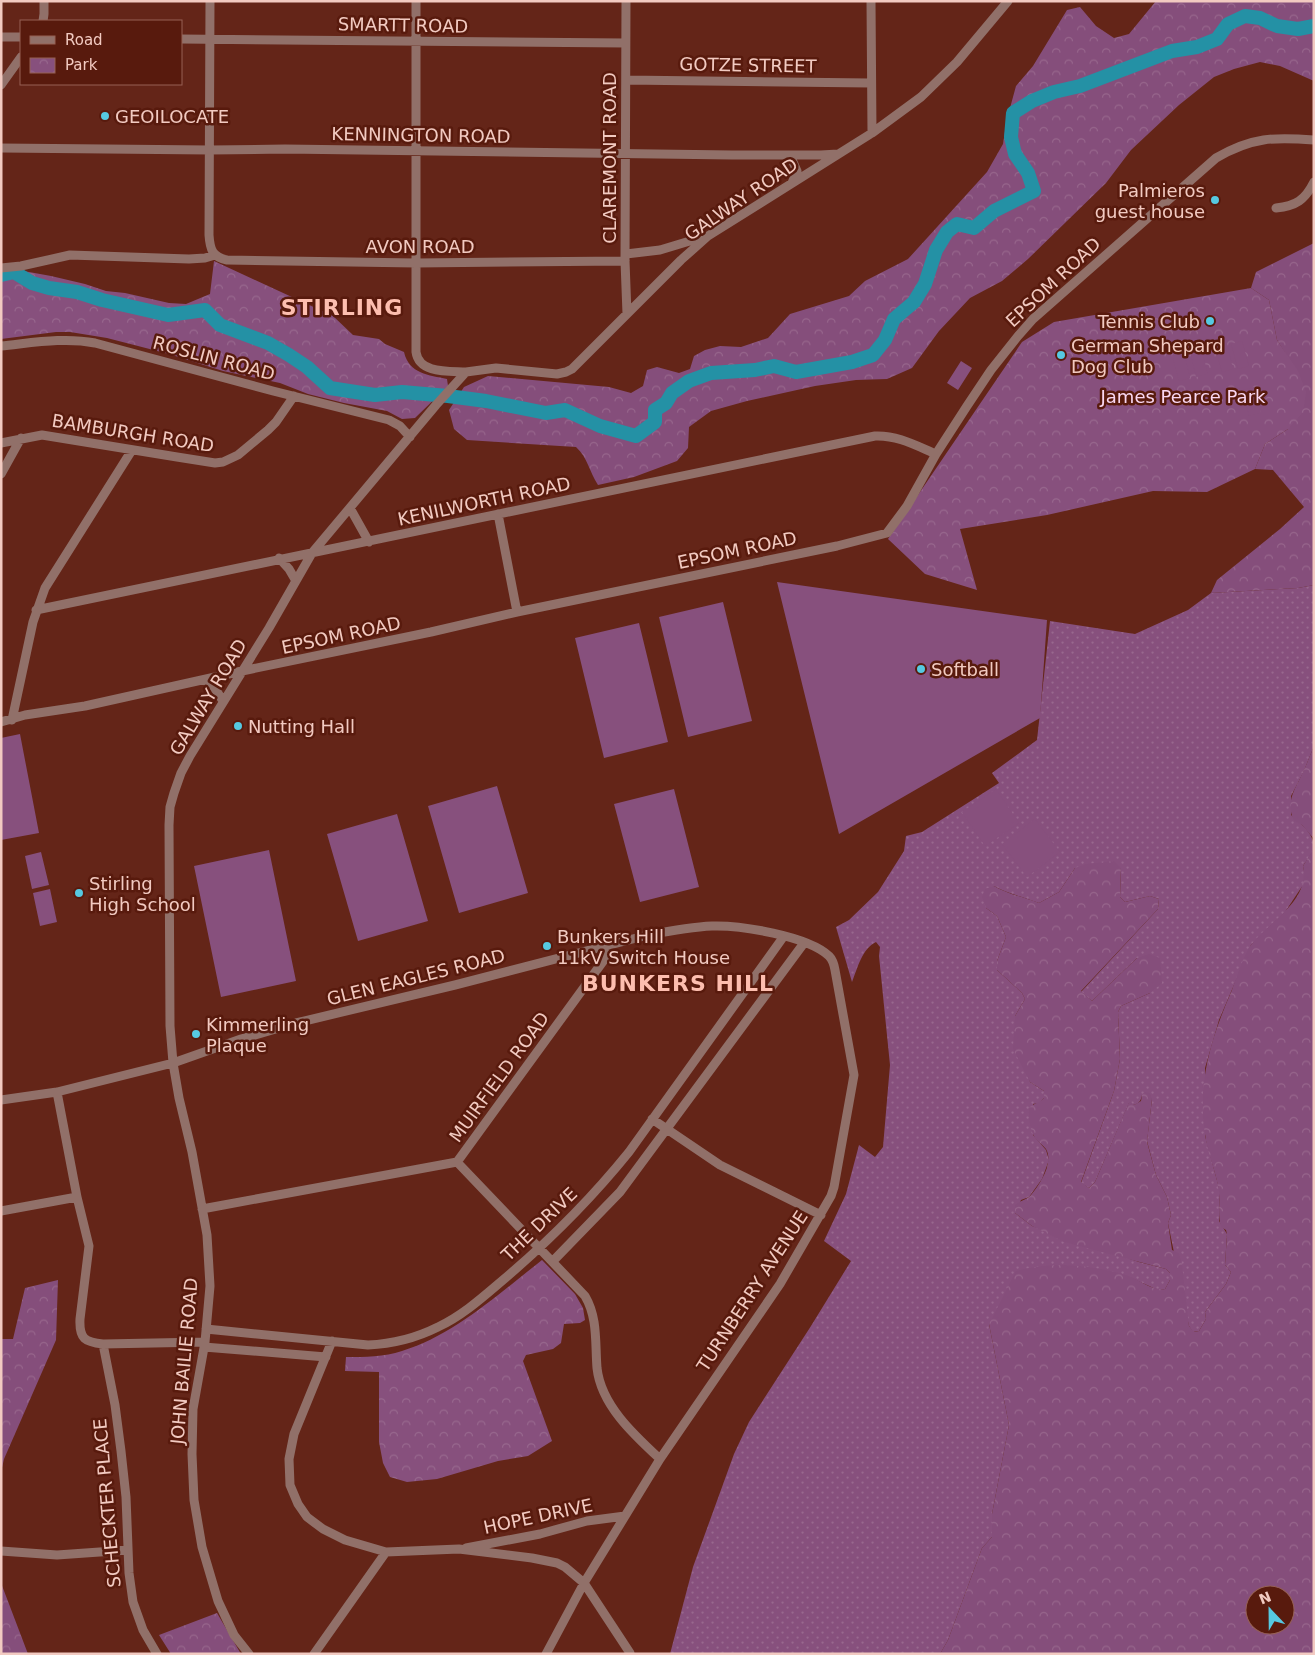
<svg xmlns="http://www.w3.org/2000/svg" width="1315" height="1655" font-family="'DejaVu Sans',sans-serif">
  <style>
    .grass { fill: url(#grass-dots) }
    .forest { fill: url(#forest-crowns); fill-rule: evenodd }
    .park { fill: url(#park-crowns) }
    .pitch { fill: #87507d }
    .lines { fill: none; stroke-linecap: round; stroke-linejoin: round }
    .river { stroke: #2491a5; stroke-width: 14 }
    .minor { stroke: #917069; stroke-width: 9 }
    .poi-dot { fill: #56c9e1; stroke: #581a0d; stroke-width: 2 }
    .labels { text-anchor: middle; dominant-baseline: central; stroke-width: 5; stroke-linejoin: round; paint-order: stroke }
    .street-label { font-size: 18px; fill: #f2cac1; stroke: #581a0d }
    .poi-label { font-size: 18px; fill: #f2cac1; stroke: #581a0d; text-anchor: start }
    .park-label { font-size: 18px; fill: #f9d7f2; stroke: #581a0d }
    .district-label { font-size: 22px; font-weight: bold; letter-spacing: 1px; fill: #fdbeaf; stroke: #581a0d }
  </style>
  <defs>
    <pattern id="grass-dots" width="8" height="8" patternUnits="userSpaceOnUse" patternTransform="scale(1.25)"><rect width="8" height="8" fill="#87507d"/><path d="M2 2h.1M6 6h.1" fill="none" stroke="#98688e" stroke-width="1.8" stroke-linecap="round"/></pattern>
    <pattern id="forest-crowns" width="20" height="18" patternUnits="userSpaceOnUse" patternTransform="scale(1.25)"><rect width="20" height="18" fill="#854e7b"/><path d="M2 6a3 3 0 1 1 6 0M12 15a3 3 0 1 1 6 0" fill="none" stroke="#97668c"/></pattern>
    <pattern id="park-crowns" width="20" height="18" patternUnits="userSpaceOnUse" patternTransform="scale(1.25)"><rect width="20" height="18" fill="#87507d"/><path d="M2 6a3 3 0 1 1 6 0M12 15a3 3 0 1 1 6 0" fill="none" stroke="#98688e"/></pattern>
  </defs>
  <rect width="100%" height="100%" fill="#642518"/>
  <path class="grass" d="M1314,585V746L1303,773L1291,796V815C1299,822 1315,834 1314,848C1312,854 1306,861 1303,866L1305,876L1303,885L1285,912L1251,945L1219,1020L1205,1068V1136L1219,1188V1221L1227,1234L1225,1265L1231,1272L1226,1284L1205,1312L1206,1319L1199,1331L1193,1332L1189,1326L1168,1223L1171,1215L1167,1197L1156,1175L1147,1141L1152,1099L1142,1095C1141,1101 1139,1103 1134,1105L1129,1103L1095,1182L1089,1188L1081,1183L1114,1091L1120,1059L1118,1012L1121,1006L1150,993L1137,958L1092,1001L1081,992L1158,909L1159,899L1150,896L1125,902L1120,897L1121,868H1075L1059,892L1039,903C1024,897 1008,894 994,886L986,908L997,916L1006,937L997,961V970L1022,993L1025,999L1015,1016L1030,1082L1044,1091V1098L1039,1103L1033,1104V1135L1046,1150L1049,1160L1042,1179L1029,1197L1021,1200L1015,1213L1032,1226L1139,1262L1166,1269L1170,1273V1280L1165,1289L1158,1290L1127,1276L989,1324L1009,1425L992,1514V1537L982,1548L948,1640L940,1654H670L693,1567L734,1454L749,1422L811,1326L851,1261L824,1241L846,1194L859,1145L875,1157L883,1147L890,1065L879,956L880,947L876,942C862,949 858,967 852,982L836,927L849,920L878,892L904,851L906,836L922,832L999,783L992,773L1037,740L1050,621L1135,634L1188,610L1211,593L1298,588Z"/>
  <path class="forest" d="M1156,1H1314V81L1280,66L1260,62L1234,69L1214,77L1179,105L1131,150L1106,183L1028,259L1002,281L970,298L939,331L912,368L887,379L856,380L815,386L747,401L711,411L689,427L688,448L677,461L634,477L598,485C589,471 588,458 576,447L467,440L454,429L449,410L464,387L488,376L609,387L631,393L643,386L647,370L657,367L679,373L690,369L694,356L705,350L720,346L741,347L768,338L790,314L849,296L865,281L908,259L987,172L1003,144L1007,119L1016,86L1033,66L1067,10L1080,7L1096,26L1114,38L1129,34Z
    M1314,243V585L1298,588L1211,593L1217,580L1280,529L1304,507L1273,470L1255,469L1265,444L1288,429L1287,356L1277,340L1269,300L1251,288L1256,272Z
    M1314,746V839L1302,825L1294,821C1285,801 1295,790 1303,772C1307,764 1310,755 1314,746Z
    M1314,848V1654H940L948,1640L982,1548L992,1537V1514L1009,1425L989,1324L1016,1271C1050,1261 1093,1265 1126,1275C1139,1279 1151,1291 1165,1289L1170,1280V1273L1166,1269L1064,1242L1032,1226L1015,1213V1205C1021,1200 1028,1199 1031,1195C1040,1184 1054,1163 1046,1149C1043,1145 1038,1142 1035,1138C1030,1130 1028,1117 1029,1108C1034,1103 1039,1103 1044,1098V1091L1030,1082L1013,1049L1015,1016L1025,999L1022,993L997,970V961L1006,937L997,916L986,908L982,897L985,889L994,886C1007,894 1024,897 1039,903L1059,892L1075,868L1086,864L1114,861L1121,868L1120,897L1125,902L1150,896L1159,899L1158,909L1081,991L1092,1001L1137,958L1149,954L1160,958L1162,983L1150,993L1121,1006L1118,1012L1120,1059L1114,1091L1081,1182L1089,1188L1095,1182L1129,1102H1131L1134,1105L1141,1101L1142,1095L1145,1092L1150,1093L1152,1099L1147,1142L1156,1175L1167,1197L1171,1215L1168,1223L1172,1250L1179,1253L1182,1264L1189,1326L1194,1332L1199,1331L1206,1319L1205,1312L1226,1284L1231,1272L1225,1265L1227,1234L1226,1230L1221,1227C1217,1214 1221,1200 1218,1186C1215,1169 1207,1152 1205,1134C1197,1082 1211,1038 1232,990C1236,979 1244,954 1251,945C1269,921 1310,902 1303,866ZM1255,1595H1285V1625H1255Z
    M58,1280L56,1340L4,1459L1,1472V1339H13L25,1288Z
    M1,1583L28,1654H1Z
    M217,1613L241,1654H171L159,1635Z"/>
  <path class="park" d="M214,261L333,316L353,335L379,339L385,344L404,352C409,374 429,375 447,379L448,386L415,418L402,419L387,411L344,403L308,394L280,383L223,371L169,354L107,338L70,332H56L1,339V272L18,270L51,276L85,284L106,291L125,293L169,303L186,304L210,294Z
    M1251,288L1269,300L1277,340L1298,371L1306,392L1303,412L1288,429L1265,444L1255,469L1207,492L1153,491L1047,515L960,529L977,590L925,574L888,539L1022,342L1054,322Z
    M542,1260L575,1294L583,1308L585,1320L580,1323L564,1324L561,1343L553,1349L526,1355L523,1361L552,1441L528,1456L498,1461L437,1479L407,1482L390,1477L383,1463L379,1442V1372L345,1371L346,1357C365,1357 384,1357 402,1351C453,1336 501,1292 542,1260Z"/>
  <path class="pitch" d="M1242,341L1249,366L1238,369L1231,344Z
    M1227,344L1233,369L1222,372L1215,347Z
    M1201,348L1208,374L1196,377L1190,351Z
    M1184,352L1190,378L1179,381L1172,355Z
    M961,361L972,368L958,390L947,383Z
    M1254,387L1261,413L1249,416L1243,390Z
    M777,582L1047,620L1040,718L839,834Z
    M723,602L752,721L688,737L659,617Z
    M639,623L668,742L604,758L575,638Z
    M20,734L39,833L1,840V738Z
    M497,786L528,893L459,913L428,806Z
    M674,789L699,887L640,902L614,804Z
    M996,789L1019,823L985,846L962,812Z
    M397,814L428,921L358,941L327,834Z
    M1035,819L1060,852L1027,877L1002,844Z
    M269,850L296,981L221,997L194,866Z
    M41,852L49,885L32,889L25,856Z
    M50,889L57,922L40,926L33,893Z"/>
  <g class="lines">
    <path class="river" d="M1,275L14,272L32,283L49,288L77,292L102,300L168,315L205,310L220,325L268,343L289,355L307,367L330,388L375,395L402,392L448,396L486,401L546,413L565,410L600,426L636,436L655,422V410L666,403L672,393L689,381L711,373L755,370L774,366L796,372L852,362L873,355L885,340L894,319L914,302L925,284L936,250L947,232L957,224L974,228L994,211L1034,191L1028,173L1015,154L1011,137L1013,113L1032,101L1054,92L1080,86L1172,51L1197,47L1217,39L1228,24L1245,16L1260,18L1277,26L1298,29L1314,26"/>
    <path class="minor" d="M210,1L209,235C210,249 212,257 227,260L416,263L625,261
      M416,1V352C419,374 449,371 466,372
      M626,1L625,261L627,314
      M871,1L872,133
      M43,21L44,14V1
      M1,37H21
      M181,39L625,43
      M626,80L870,83
      M1,85L21,57
      M1,148L210,150L285,149L732,155H821L838,154
      M790,155L797,171L792,183
      M1276,208C1296,206 1305,200 1314,182
      M626,254L660,250L703,237
      M1,268L21,266L70,255L189,259L205,258L215,255
      M1,346C32,343 64,337 95,343L273,391L389,420L400,426L410,437
      M1,443L42,435L177,457L215,463L223,462L238,455L268,430L276,422L294,396
      M1,474L21,438
      M350,508L369,542
      M498,514L517,612
      M279,558L289,569L296,581
      M36,610L875,436C897,435 915,445 936,454
      M203,680L212,684L223,701
      M12,720L33,622L45,588L132,450
      M1,722L25,715L85,706L242,671L431,632L517,612L837,546L887,533L907,506L936,454L967,406L991,370L1018,336L1033,319L1216,158C1252,137 1274,137 1314,140
      M57,1092L77,1197L89,1246L80,1319C79,1339 85,1342 103,1344L205,1342
      M1,1100L57,1092L173,1063L241,1039L296,1023L455,985L648,935C669,931 690,927 712,926C740,925 808,936 829,956C833,960 834,964 835,970L854,1075L834,1187L831,1196L780,1284L660,1459L584,1583L546,1654
      M652,1119L720,1165L821,1215
      M457,1162L585,1296C598,1318 595,1343 597,1368C601,1405 634,1435 660,1459
      M202,1209L457,1162L604,960L606,956L605,946
      M1,1211L77,1197
      M553,1261L620,1192L804,943
      M206,1329L368,1345C392,1344 416,1338 438,1327C462,1316 483,1297 503,1280C549,1241 591,1199 629,1152L784,936
      M332,1341L294,1434L289,1459L290,1485L298,1504L307,1517L323,1529L345,1540L386,1552L459,1549L532,1558L557,1563L565,1567L584,1583L630,1653
      M103,1344L115,1405L121,1451L126,1497L129,1573L133,1602L143,1630L157,1654
      M204,1347L326,1357
      M466,1548L540,1534L587,1521L625,1516
      M1,1551L57,1555L128,1550
      M249,1654L234,1635L218,1601L202,1547L194,1500L192,1454L193,1409L205,1342L210,1286L207,1235L192,1152L179,1098L173,1063L170,1026L169,825L170,807L174,793L181,773L190,756L269,628L312,553L436,405L466,372L496,368L557,374L566,372L572,369L681,260L708,236L872,133L921,97L957,62L1008,1
      M314,1654L386,1552"/>
  </g>
  <g class="poi-dot">
    <circle cx="105" cy="116" r="5"/>
    <circle cx="1215" cy="200" r="5"/>
    <circle cx="1210" cy="321" r="5"/>
    <circle cx="1061" cy="355" r="5"/>
    <circle cx="921" cy="669" r="5"/>
    <circle cx="238" cy="726" r="5"/>
    <circle cx="79" cy="893" r="5"/>
    <circle cx="547" cy="946" r="5"/>
    <circle cx="196" cy="1034" r="5"/>
  </g>
  <g class="labels">
    <g class="street-label">
      <text transform="translate(403 25) rotate(1)">SMARTT ROAD</text>
      <text transform="translate(748 65) rotate(1)">GOTZE STREET</text>
      <text transform="translate(421 135) rotate(1)">KENNINGTON ROAD</text>
      <text transform="translate(609 158) rotate(-90)">CLAREMONT ROAD</text>
      <text transform="translate(741 199) rotate(-34)">GALWAY ROAD</text>
      <text x="420" y="246">AVON ROAD</text>
      <text transform="translate(1053 282) rotate(-43)">EPSOM ROAD</text>
      <text transform="translate(214 358) rotate(15)">ROSLIN ROAD</text>
      <text transform="translate(133 433) rotate(9)">BAMBURGH ROAD</text>
      <text transform="translate(484 501) rotate(-12)">KENILWORTH ROAD</text>
      <text transform="translate(737 550) rotate(-12)">EPSOM ROAD</text>
      <text transform="translate(341 635) rotate(-12)">EPSOM ROAD</text>
      <text transform="translate(208 697) rotate(-59)">GALWAY ROAD</text>
      <text transform="translate(416 977) rotate(-14)">GLEN EAGLES ROAD</text>
      <text transform="translate(499 1077) rotate(-54)">MUIRFIELD ROAD</text>
      <text transform="translate(539 1224) rotate(-44)">THE DRIVE</text>
      <text transform="translate(752 1291) rotate(-57)">TURNBERRY AVENUE</text>
      <text transform="translate(184 1361) rotate(-85)">JOHN BAILIE ROAD</text>
      <text transform="translate(107 1503) rotate(-95)">SCHECKTER PLACE</text>
      <text transform="translate(538 1516) rotate(-12)">HOPE DRIVE</text>
    </g>
    <g class="poi-label">
      <text x="115" y="116">GEOILOCATE</text>
      <text x="1205" y="190" text-anchor="end">Palmieros<tspan x="1205" dy="21">guest house</tspan></text>
      <text x="1200" y="321" text-anchor="end">Tennis Club</text>
      <text x="1071" y="345">German Shepard<tspan x="1071" dy="21">Dog Club</tspan></text>
      <text x="931" y="669">Softball</text>
      <text x="248" y="726">Nutting Hall</text>
      <text x="89" y="883">Stirling<tspan x="89" dy="21">High School</tspan></text>
      <text x="557" y="936">Bunkers Hill<tspan x="557" dy="21">11kV Switch House</tspan></text>
      <text x="206" y="1024">Kimmerling<tspan x="206" dy="21">Plaque</tspan></text>
    </g>
    <g class="park-label">
      <text x="1183" y="396">James Pearce Park</text>
    </g>
    <g class="district-label">
      <text x="342" y="307">STIRLING</text>
      <text x="678" y="983">BUNKERS HILL</text>
    </g>
  </g>
  <rect width="1315" height="1655" fill="none" stroke="#f2cac1" stroke-width="5"/>
  <rect x="20" y="20" width="162" height="65" fill="#581a0d" stroke="#966055"/>
  <rect x="30" y="36" width="25" height="8" fill="#917069" stroke="#966055"/>
  <text x="65" y="45" font-size="15" fill="#f2cac1">Road</text>
  <rect x="30" y="58" width="25" height="15" fill="url(#park-crowns)" stroke="#966055"/>
  <text x="65" y="70" font-size="15" fill="#f2cac1">Park</text>
  <g transform="translate(1270 1610) rotate(338)"><circle r="24" fill="#581a0d" stroke="#966055"/>
  <path d="M0-4L9 19L0 12L-9 19Z" fill="#56c9e1"/>
  <text y="-8" font-size="14" font-weight="bold" text-anchor="middle" fill="#f2cac1">N</text>
  </g>
</svg>
